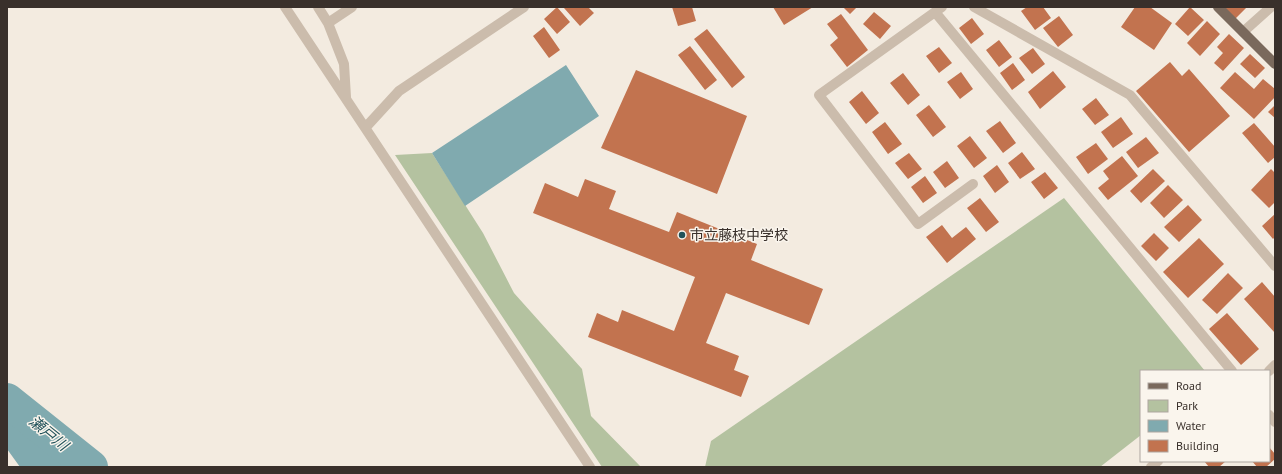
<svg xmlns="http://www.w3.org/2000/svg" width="1282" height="474" font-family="'PT Sans','Noto Sans JP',sans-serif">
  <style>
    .green { fill: #b4c2a0 }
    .water { fill: #80aaaf }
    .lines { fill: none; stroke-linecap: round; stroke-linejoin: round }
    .river { stroke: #80aaaf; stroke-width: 34 }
    .building { fill: #c2734f }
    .street { stroke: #cbbcac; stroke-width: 10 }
    .primary { stroke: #7a695c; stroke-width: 10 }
    .poi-dot { fill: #21525a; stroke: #faf5ed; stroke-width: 1.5 }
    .labels { text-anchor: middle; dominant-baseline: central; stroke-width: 3; stroke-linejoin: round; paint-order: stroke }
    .poi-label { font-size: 14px; fill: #39302b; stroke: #faf5ed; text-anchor: start }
    .water-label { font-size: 15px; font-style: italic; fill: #21525a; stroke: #faf5ed }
  </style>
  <rect width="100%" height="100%" fill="#f3ebe0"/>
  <path class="green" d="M432,153L483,233L514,293L582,369L591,416L641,467H602L395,155Z
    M1064,198L1205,371H1141V435L1100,467H705L711,441Z"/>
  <path class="water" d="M566,65L599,116L465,206L432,153Z
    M7,394L80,458L87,467H20L7,449Z"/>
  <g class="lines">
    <path class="river" d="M7,400L91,467"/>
  </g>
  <path class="building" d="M557,7L570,22L557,34L544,19Z
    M565,7H588L594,13L580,26L564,8Z
    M672,7H692L696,21L678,26Z
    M773,7H813L784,25Z
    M843,7H857L850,14Z
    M1027,7H1043L1051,18L1035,30L1021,11Z
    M1135,7H1150L1172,23L1154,50L1121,27Z
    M1190,7L1204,20L1188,36L1175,24Z
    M1222,7H1247L1235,19Z
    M874,12L891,26L880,39L863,24Z
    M841,14L868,50L847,67L830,45L838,38L827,24Z
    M1059,16L1073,35L1058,47L1043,28Z
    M972,18L984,34L971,44L959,28Z
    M1207,21L1220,34L1200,56L1187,43Z
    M544,27L560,50L549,58L533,36Z
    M707,29L745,77L732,88L694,39Z
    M1229,34L1244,48L1223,71L1214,63L1223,53L1217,47Z
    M999,40L1012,57L999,67L986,50Z
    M690,46L717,80L705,90L678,55Z
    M939,47L952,63L939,73L926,56Z
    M1033,48L1045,64L1032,74L1019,58Z
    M1250,54L1265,68L1255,78L1240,64Z
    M1170,62L1182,76L1189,69L1230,116L1189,152L1136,91Z
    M1013,63L1025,80L1012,90L1000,73Z
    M636,70L747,116L717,194L601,148Z
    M1053,71L1066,87L1040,109L1028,92Z
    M961,72L973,89L960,99L947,82Z
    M1235,72L1254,89L1263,79L1275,89V97L1254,119L1220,88Z
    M903,73L920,95L908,105L890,83Z
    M862,91L879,113L866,124L849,102Z
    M1096,98L1109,115L1095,125L1082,109Z
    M929,105L946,127L933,137L916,115Z
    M1275,105V118L1268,112Z
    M1121,117L1133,134L1113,148L1101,132Z
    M1000,121L1016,143L1003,153L986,131Z
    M885,122L902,144L888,154L872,132Z
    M1254,123L1275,147V157L1268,163L1242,133Z
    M970,136L987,158L974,168L957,146Z
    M1146,137L1159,153L1138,168L1126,152Z
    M1096,143L1108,159L1088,174L1076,157Z
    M1022,152L1035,169L1020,179L1008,163Z
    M909,153L922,169L908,179L895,163Z
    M1122,156L1138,176L1108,200L1098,188L1109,179L1103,171Z
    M947,161L959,178L945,188L933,172Z
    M997,165L1009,182L995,193L983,176Z
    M1153,169L1165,181L1141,203L1130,191Z
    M1271,169L1275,173V202L1269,208L1251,190Z
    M1045,172L1058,188L1044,199L1031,182Z
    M925,176L937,193L923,203L911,187Z
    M585,179L616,191L609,209L669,232L677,212L757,244L751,260L823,289L809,325L726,293L706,343L739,356L734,370L749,376L741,397L588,337L597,313L618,322L622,310L674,331L695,277L533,213L545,183L578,197Z
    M1168,185L1183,200L1164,218L1150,203Z
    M980,198L999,222L986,232L967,208Z
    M1188,205L1202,220L1179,242L1164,227Z
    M1275,214V237L1273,239L1262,226Z
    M942,225L952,238L966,227L976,239L947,263L926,237Z
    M1154,233L1169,248L1156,261L1141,246Z
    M1199,238L1224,264L1188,298L1163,272Z
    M1228,273L1243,288L1217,314L1202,300Z
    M1262,282L1275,297V333L1244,299Z
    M1227,313L1259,349L1241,365L1209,329Z
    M1269,447L1275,454V459L1266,467H1257L1252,461H1269Z
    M1204,461H1226L1219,467H1209Z"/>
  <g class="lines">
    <path class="street" d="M285,7L590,467
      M318,7L328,23L344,64L346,97
      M942,7L819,95L918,224L973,184
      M974,7L1130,95L1275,266
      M935,12L1232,371
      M328,23L352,7
      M1243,32L1271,7
      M366,127L399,91L524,7
      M1269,371L1275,365
      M1269,415L1275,422
      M1151,467L1158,461"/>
    <path class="primary" d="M1218,7L1275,64"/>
  </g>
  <circle class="poi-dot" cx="682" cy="235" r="4"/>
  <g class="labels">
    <g class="poi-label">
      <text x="690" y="235">市立藤枝中学校</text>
    </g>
    <g class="water-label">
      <text transform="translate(49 433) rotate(39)">瀬戸川</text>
    </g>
  </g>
  <rect width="1282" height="474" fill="none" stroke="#39302b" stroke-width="16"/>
  <rect x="1140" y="370" width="130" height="92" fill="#faf5ed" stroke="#ada69f"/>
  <rect x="1148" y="383" width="20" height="6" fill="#7a695c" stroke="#ada69f"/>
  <text x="1176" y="390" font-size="12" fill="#39302b">Road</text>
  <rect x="1148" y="400" width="20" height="12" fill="#b4c2a0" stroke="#ada69f"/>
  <text x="1176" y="410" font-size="12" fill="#39302b">Park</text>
  <rect x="1148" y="420" width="20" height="12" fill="#80aaaf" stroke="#ada69f"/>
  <text x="1176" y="430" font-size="12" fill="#39302b">Water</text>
  <rect x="1148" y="440" width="20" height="12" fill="#c2734f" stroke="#ada69f"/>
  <text x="1176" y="450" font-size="12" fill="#39302b">Building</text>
</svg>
